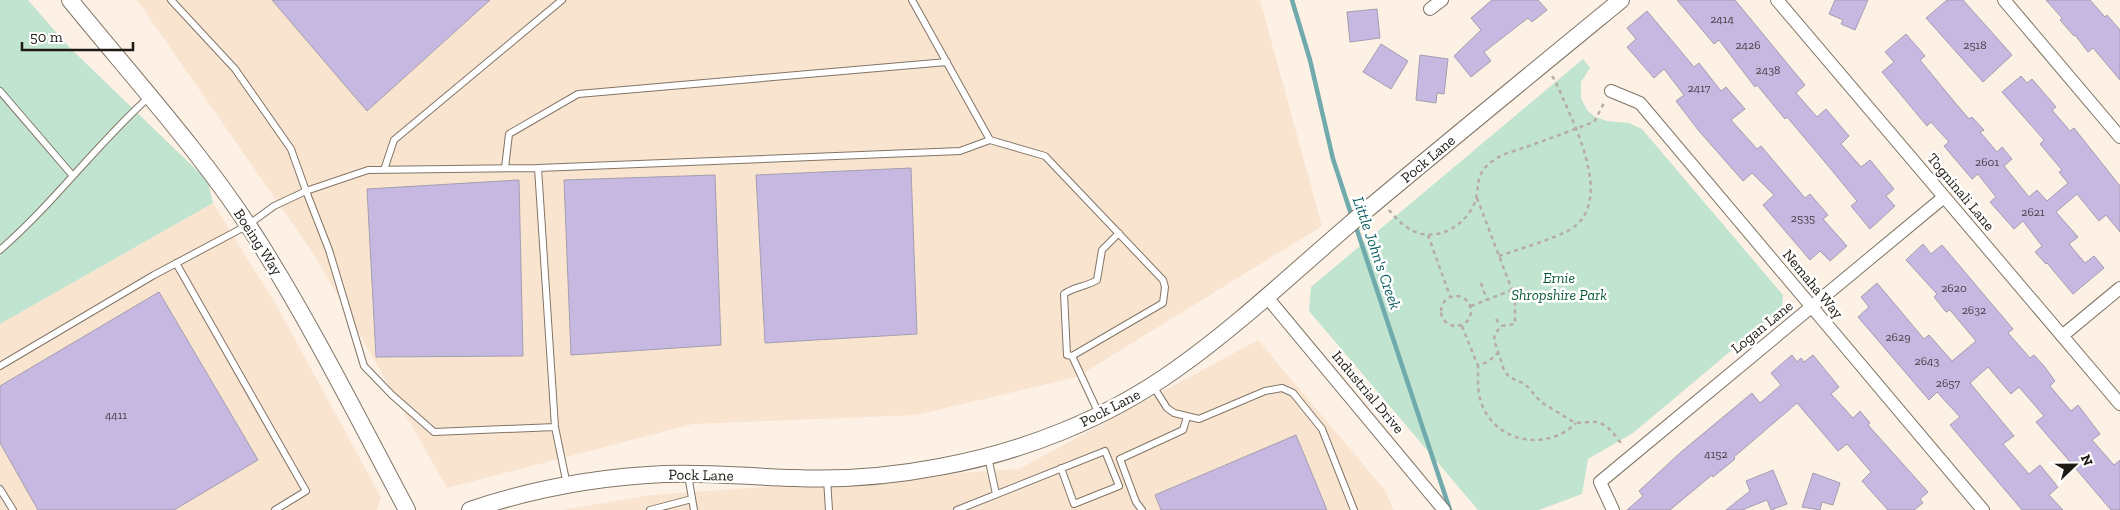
<svg xmlns="http://www.w3.org/2000/svg" width="2120" height="510" font-family="'Zilla Slab',serif">
  <style>
    .built { fill: #f9e4d0 }
    .green { fill: #c0e4cf }
    .lines { fill: none; stroke-linecap: round; stroke-linejoin: round }
    .stream { stroke: #70aaac; stroke-width: 4.5 }
    .building { fill: #c7b8e2; stroke: #a39eaf }
    .service-casing { stroke: #817567; stroke-width: 8 }
    .minor-casing { stroke: #817567; stroke-width: 14 }
    .tertiary-casing { stroke: #817567; stroke-width: 18 }
    .path { stroke: #b6aca2; stroke-width: 2.5; stroke-dasharray: 4 4; stroke-linecap: butt }
    .service { stroke: #fff; stroke-width: 6 }
    .minor { stroke: #fff; stroke-width: 12 }
    .tertiary { stroke: #fff; stroke-width: 16 }
    .labels { text-anchor: middle; dominant-baseline: central; stroke-width: 5; stroke-linejoin: round; paint-order: stroke }
    .number-label { font-size: 12px; fill: #484147 }
    .street-label { font-size: 15px; fill: #1e1913; stroke: #fff }
    .park-label { font-size: 15px; font-style: italic; fill: #095938; stroke: #fff }
    .water-label { font-size: 16px; font-style: italic; fill: #0b5f62; stroke: #fff }
  </style>
  <rect width="100%" height="100%" fill="#fdf1e5"/>
  <path class="built" d="M137,0H1260L1322,226L1077,377L916,415L693,424L447,488L315,256Z
    M213,203L278,308L381,497L377,510H0V324Z
    M1258,340L1384,489L1394,510H562L651,495L1019,469Z"/>
  <path class="green" d="M0,0H28L69,47L208,181L213,203L0,324Z
    M1583,59L1590,68L1581,82V98L1587,110L1595,117L1607,121L1629,123L1642,129L1783,295L1782,308L1633,433L1588,459L1582,494L1539,510H1478L1309,311L1311,287Z"/>
  <g class="lines">
    <path class="stream" d="M1292,0L1310,60L1333,159L1352,217
      M1355,224L1450,510"/>
  </g>
  <path class="building" d="M272,0H490L367,111Z
    M1492,0H1538L1547,10L1532,22L1528,18L1484,52L1491,61L1471,77L1454,56L1481,30L1471,18Z
    M1677,0H1735L1805,85L1796,93L1817,117L1826,109L1849,136L1841,144L1861,167L1870,160L1894,189L1886,196L1895,206L1870,229L1851,206L1857,201L1830,168L1787,117L1785,119L1757,85L1755,87L1719,40L1714,44Z
    M1835,0H1868L1855,30L1841,24L1843,20L1829,14Z
    M1947,0H1963L2012,55L1983,82L1926,18Z
    M2046,0H2090L2105,17L2107,15L2120,30V80L2093,48L2088,52L2075,35L2074,36L2060,20L2062,18Z
    M1377,9L1380,38L1350,42L1347,12Z
    M1647,11L1694,67L1699,63L1721,91L1726,87L1745,109L1731,120L1757,149L1761,146L1805,198L1810,194L1828,215L1823,219L1847,246L1830,261L1820,251L1810,260L1763,205L1774,195L1752,173L1743,181L1699,131L1676,101L1684,95L1664,69L1654,78L1627,47L1636,39L1627,28Z
    M1906,34L1925,56L1920,60L1957,105L1969,119L1972,117L1984,130L1980,132L1997,152L2002,147L2012,159L2004,166L2029,197L2037,190L2047,201L2068,183L2059,172L2062,170L2040,144L2044,140L2002,92L2021,76L2027,83L2032,79L2056,107L2052,110L2070,131L2074,128L2120,186V232L2106,215L2099,221L2077,194L2056,212L2078,237L2069,244L2085,263L2094,256L2104,268L2073,294L2047,263L2046,264L2035,252L2042,246L2023,221L2014,229L1990,202L1996,197L1978,174L1972,179L1944,146L1949,142L1931,122L1927,126L1882,72L1894,62L1885,52Z
    M1381,44L1408,61L1391,89L1363,72Z
    M1420,55L1448,59L1444,94L1437,93L1436,103L1416,100Z
    M911,168L917,334L765,343L756,175Z
    M715,175L721,345L571,355L564,180Z
    M519,180L523,356L376,357L367,189Z
    M1923,244L1931,254L1942,245L2013,329L2008,333L2030,358L2034,355L2044,366L2055,381L2050,386L2071,411L2078,405L2100,434L2092,440L2114,465L2120,460V510H2111L2036,422L2044,416L2019,387L2011,394L1988,367L1970,383L2014,436L2003,444L2029,474L2040,465L2058,487L2049,495L2063,510H2022L1950,425L1960,417L1937,392L1929,400L1858,317L1869,307L1861,297L1877,283L1924,339L1929,335L1952,361L1976,341L1950,310L1946,312L1934,297L1937,294L1906,260Z
    M159,292L258,460L174,510H38L0,443V386Z
    M1792,355L1797,362L1801,358L1804,362L1813,355L1839,387L1831,394L1853,418L1860,411L1870,423L1868,425L1928,492L1920,499L1923,503L1914,510H1888L1862,481L1871,472L1847,444L1838,451L1797,403L1734,457L1735,459L1713,477L1712,475L1670,510H1627L1643,496L1639,491L1681,452L1752,393L1760,403L1781,385L1771,373Z
    M1296,435L1327,510H1161L1155,495Z
    M1773,470L1787,504L1771,510L1767,500L1742,510H1726L1750,491L1746,481Z
    M1813,473L1840,483L1833,505L1822,502L1820,510L1802,507Z"/>
  <g class="lines">
    <defs>
      <path id="service" d="M171,0L235,69L291,149L306,191L368,170L538,168
        M912,0L990,140L1045,156L1163,280L1165,287L1163,303L1072,356L1067,355L1064,294C1075,286 1086,287 1097,280L1102,250L1119,233
        M0,91L73,176
        M505,168L509,134L578,94L947,62
        M384,170L394,140L562,0
        M0,250C54,203 96,145 149,97
        M176,263L306,491L275,510
        M1072,356L1099,414
        M0,366L154,275L248,225L274,206L306,191L329,250L364,366L392,395L434,432L555,427
        M1153,386L1167,408L1174,413L1199,419L1265,391L1282,388L1293,393L1322,429L1354,510
        M988,457L996,494
        M688,475L694,510
        M827,479L829,510
        M567,485L555,427L538,168L960,151L990,140
        M0,489L13,510
        M650,510L692,499
        M957,510L1105,451L1119,486L1074,504L1061,468
        M1142,510L1136,502L1120,459L1183,430L1187,417"/>
      <path id="minor" d="M1777,0L2120,404
        M2004,0L2120,137
        M1430,9L1442,0
        M1611,91L1640,103L1983,510
        M1266,296L1444,510
        M2062,336L2120,288
        M1613,510L1600,482L1944,197"/>
      <path id="tertiary" d="M70,0C134,79 204,155 259,242C313,328 359,420 407,510
        M470,510C532,489 598,477 664,474C708,472 751,477 795,478C843,480 892,476 939,467C1023,452 1106,419 1175,370C1239,325 1297,269 1357,218C1444,145 1532,73 1621,0"/>
    </defs>
    <use href="#service" class="service-casing"/>
    <use href="#minor" class="minor-casing"/>
    <use href="#tertiary" class="tertiary-casing"/>
    <path class="path" d="M1477,198L1512,290
      M1389,210C1394,216 1401,224 1408,228C1430,243 1458,231 1471,210C1484,189 1469,175 1497,158C1505,153 1517,150 1526,147C1549,139 1572,130 1594,122L1604,103
      M1428,235L1450,296
      M1499,256C1519,249 1554,239 1571,229C1617,200 1570,117 1555,80L1551,75
      M1481,283L1487,300
      M1441 311a15 15 0 1 1 30 0a15 15 0 1 1-30 0Z
      M1471,306L1512,290L1515,301V324L1501,326L1495,334L1494,340L1504,370L1509,377L1525,384L1541,402L1572,421C1580,425 1588,421 1596,422C1609,424 1616,437 1623,446
      M1496,319L1501,326
      M1462,326L1478,366
      M1499,352L1489,361L1478,366C1478,379 1477,393 1482,405C1498,444 1548,451 1576,423"/>
    <use href="#service" class="service"/>
    <use href="#minor" class="minor"/>
    <use href="#tertiary" class="tertiary"/>
  </g>
  <g class="labels">
    <g class="number-label">
      <text x="1722" y="19">2414</text>
      <text x="1748" y="45">2426</text>
      <text x="1975" y="45">2518</text>
      <text x="1768" y="70">2438</text>
      <text x="1699" y="88">2417</text>
      <text x="1987" y="162">2601</text>
      <text x="2033" y="212">2621</text>
      <text x="1803" y="218">2535</text>
      <text x="1954" y="288">2620</text>
      <text x="1974" y="310">2632</text>
      <text x="1898" y="337">2629</text>
      <text x="1927" y="361">2643</text>
      <text x="1948" y="383">2657</text>
      <text x="116" y="415">4411</text>
      <text x="1716" y="454">4152</text>
    </g>
    <g class="street-label">
      <text transform="translate(1428 159) rotate(-40)">Pock Lane</text>
      <text transform="translate(1961 192) rotate(50)">Togninali Lane</text>
      <text transform="translate(258 242) rotate(57)">Boeing Way</text>
      <text transform="translate(1813 284) rotate(50)">Nemaha Way</text>
      <text transform="translate(1762 327) rotate(-39)">Logan Lane</text>
      <text transform="translate(1368 392) rotate(50)">Industrial Drive</text>
      <text transform="translate(1110 408) rotate(-27)">Pock Lane</text>
      <text transform="translate(701 475) rotate(1)">Pock Lane</text>
    </g>
    <g class="park-label">
      <text x="1559" y="278">Ernie<tspan x="1559" dy="17">Shropshire Park</tspan></text>
    </g>
    <g class="water-label">
      <text transform="translate(1377 253) rotate(71)">Little John's Creek</text>
    </g>
  </g>
  <g transform="translate(2075 465) rotate(68)" stroke="#ffffff" stroke-width="4" paint-order="stroke">
  <path d="M0-4L9 19L0 12L-9 19Z" fill="#1e1913"/>
  <text y="-8" font-size="14" font-weight="bold" text-anchor="middle" fill="#1e1913">N</text>
  </g>
  <path d="M22 42v8h111v-8" fill="none" stroke="#1e1913" stroke-width="2.5"/>
  <text x="30" y="42" font-size="15" fill="#1e1913" stroke="#ffffff" stroke-width="4" paint-order="stroke">50 m</text>
</svg>
